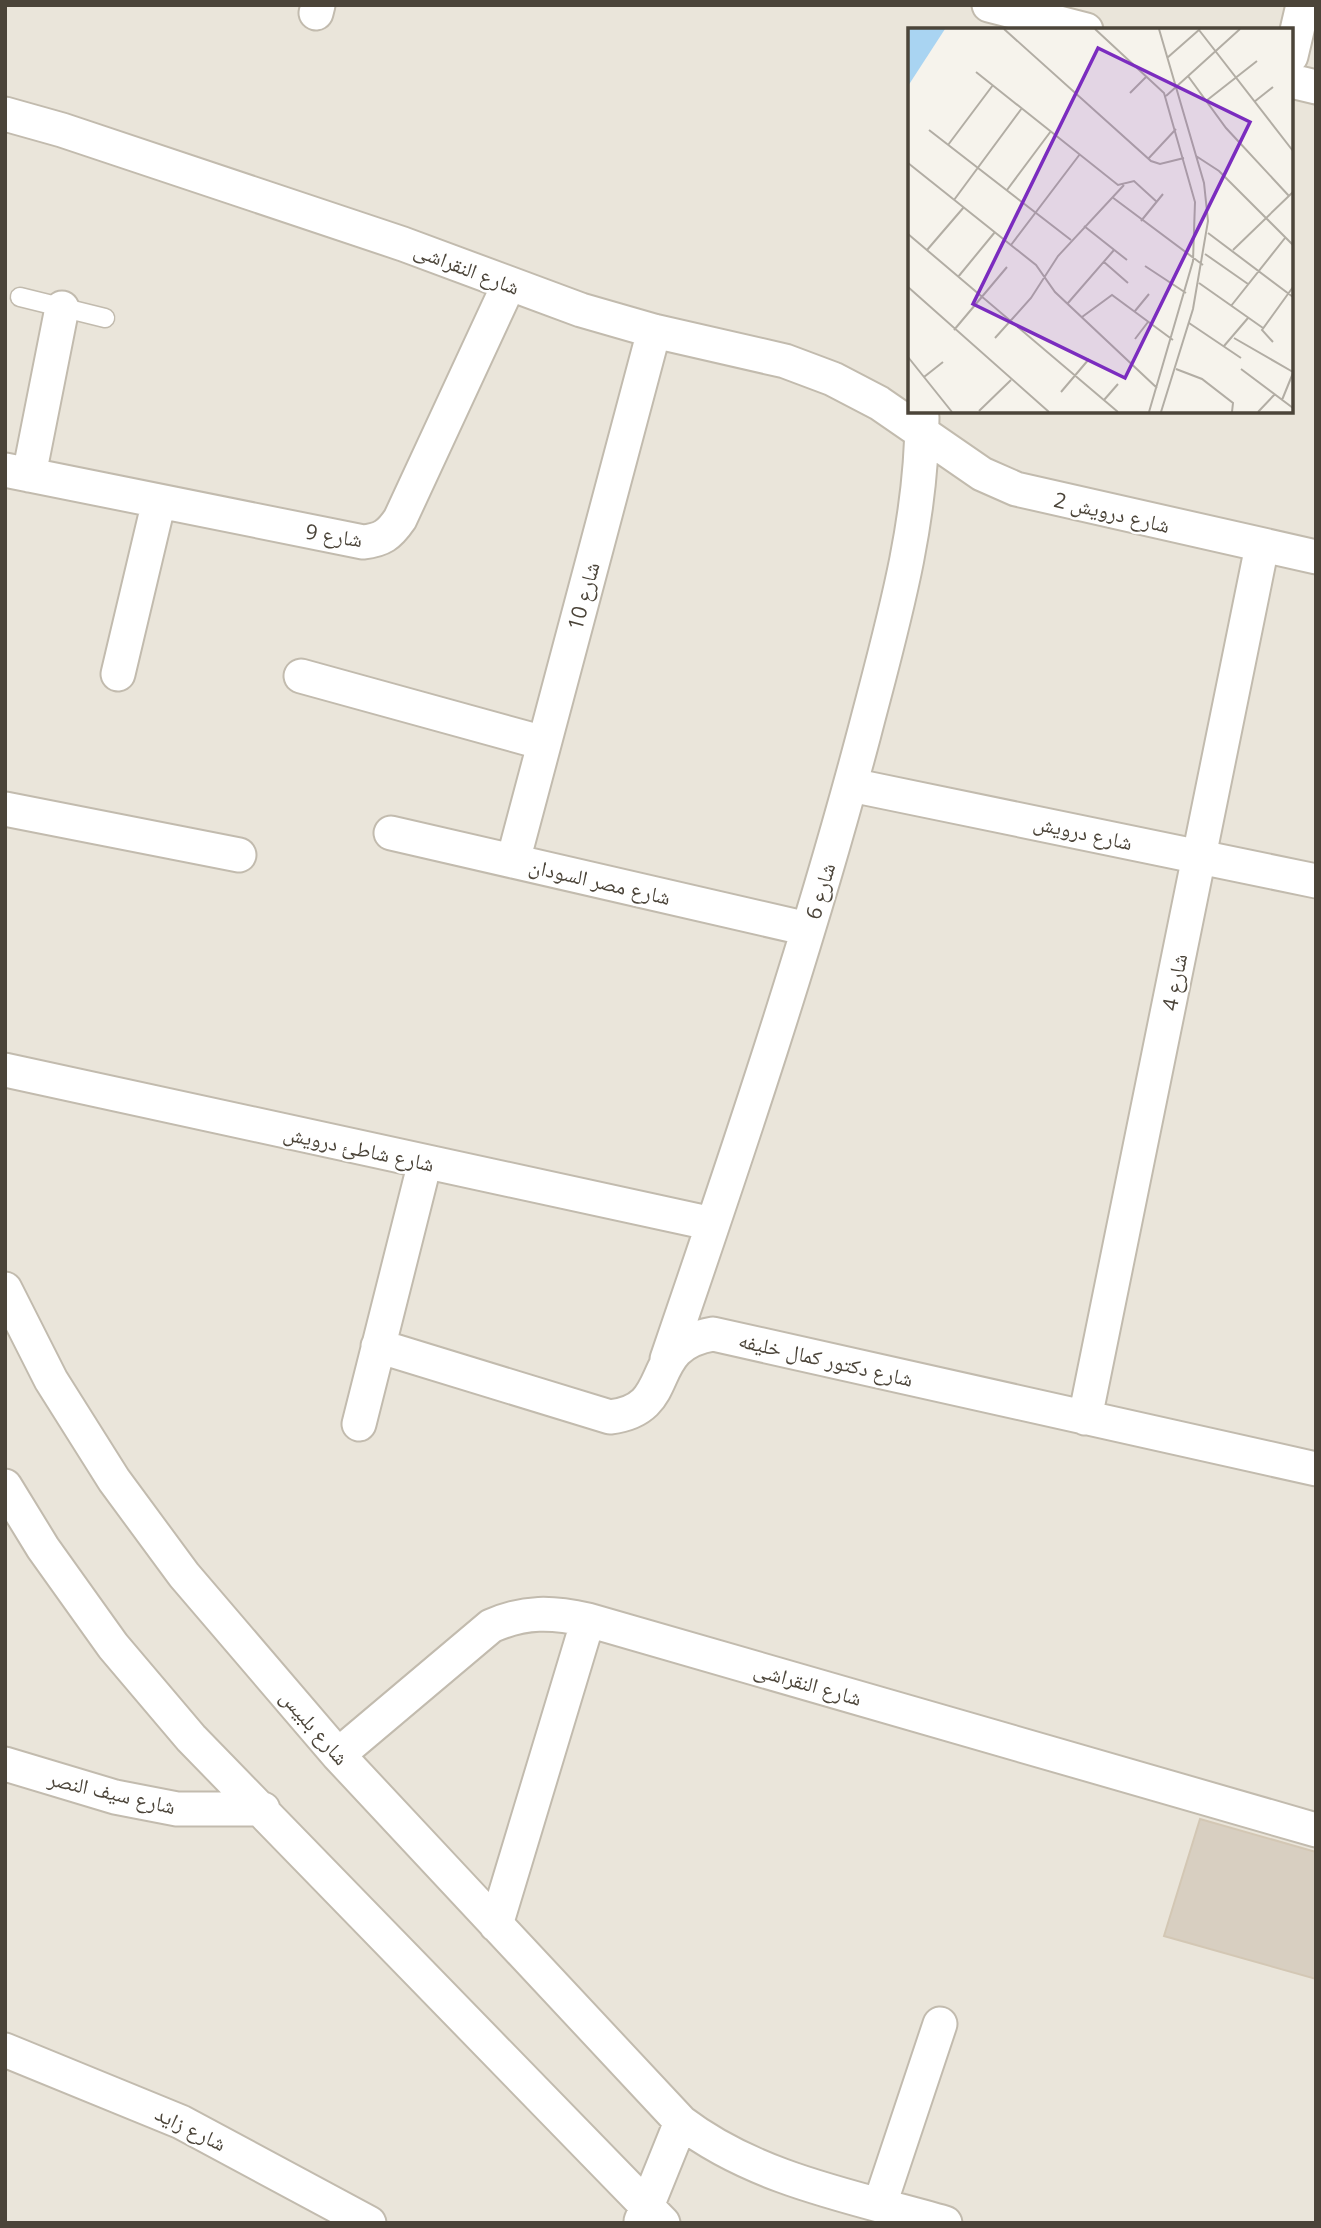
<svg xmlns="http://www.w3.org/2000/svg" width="1321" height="2228" font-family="'Open Sans','Noto Naskh Arabic',sans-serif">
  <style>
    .residential { fill: #eae5da; fill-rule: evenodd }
    .building { fill: #d8cfc1; stroke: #d3c7b4; stroke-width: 2 }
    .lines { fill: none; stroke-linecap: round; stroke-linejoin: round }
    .service-casing { stroke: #c2bbae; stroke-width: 21 }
    .minor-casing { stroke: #c2bbae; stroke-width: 37 }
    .service { stroke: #fff; stroke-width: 18 }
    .minor { stroke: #fff; stroke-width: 33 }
    .labels { text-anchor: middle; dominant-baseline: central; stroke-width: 5; stroke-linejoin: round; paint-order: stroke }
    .street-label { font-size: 21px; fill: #4b4439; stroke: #fff }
    .inset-road { fill: none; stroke: #b2ada4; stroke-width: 2 }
    .view { fill: #7b2cbf; fill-opacity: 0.15; stroke: #7b2cbf; stroke-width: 3.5 }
    .inset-edge { fill: none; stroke: #4b4439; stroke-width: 3.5 }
  </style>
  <rect width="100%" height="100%" fill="#f6f3ec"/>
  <path class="residential" d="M5,5H1316V2223H5ZM910,30H1291V411H910Z"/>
  <path class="building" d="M1200,1819L1316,1852V1979L1164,1936Z"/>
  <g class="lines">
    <defs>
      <path id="service" d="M20,297L105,318"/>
      <path id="minor" d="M989,5L1086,30
        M316,13L318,5
        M1291,56L1303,5
        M1291,81L1316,87
        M5,114L62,130L403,244L581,310L654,331L785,361L833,379L879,403L982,474L1016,489L1316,557
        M5,470L363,542C382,540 389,535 400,519L509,284
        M29,475L62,308
        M118,674L159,501
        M301,676L544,743
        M851,785L1316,881
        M5,809L239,855
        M391,833L808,929
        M513,861L654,331
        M5,1070L713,1224
        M5,1289L51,1380L114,1480L184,1575L338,1755L681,2122C757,2180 855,2197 945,2223
        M378,1346L610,1417C679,1409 641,1346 713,1334L1316,1469
        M667,1359C738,1152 808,945 864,734C891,630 922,526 922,417
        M1085,1418L1262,546
        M359,1424L425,1162
        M5,1486L43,1548L113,1646L191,1738L663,2223
        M338,1755L491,1626C525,1611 552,1612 588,1620L1316,1830
        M5,1764L115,1797L177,1809H263
        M496,1925L588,1620
        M5,2050L181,2122L369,2223
        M880,2204L940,2024
        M641,2221L681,2122"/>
    </defs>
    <use href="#service" class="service-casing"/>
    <use href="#minor" class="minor-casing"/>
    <use href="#service" class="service"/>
    <use href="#minor" class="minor"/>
  </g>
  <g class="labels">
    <g class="street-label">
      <text transform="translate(467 268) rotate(21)">شارع النقراشى</text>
      <text transform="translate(1112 512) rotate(13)">شارع درويش 2</text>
      <text transform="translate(334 535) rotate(9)">شارع 9</text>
      <text transform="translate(583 596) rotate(-75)">شارع 10</text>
      <text transform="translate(1083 832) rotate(12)">شارع درويش</text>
      <text transform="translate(600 881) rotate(13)">شارع مصر السودان</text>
      <text transform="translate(820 891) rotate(-74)">شارع 6</text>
      <text transform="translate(1174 982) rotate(-79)">شارع 4</text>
      <text transform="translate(359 1148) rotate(12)">شارع شاطئ درويش</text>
      <text transform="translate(826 1359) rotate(13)">شارع دكتور كمال خليفه</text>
      <text transform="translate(808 1683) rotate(16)">شارع النقراشى</text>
      <text transform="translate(315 1727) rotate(49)">شارع بلبيس</text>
      <text transform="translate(112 1792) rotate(13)">شارع سيف النصر</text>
      <text transform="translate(191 2128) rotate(26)">شارع زايد</text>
    </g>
  </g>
  <g transform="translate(908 28)">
    <rect width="385" height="385" fill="#f6f3ec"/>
    <path d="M0,1H37L0,58Z" fill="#a9d4f2"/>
    <path class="inset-road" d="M96,1L243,133L252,136L276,130M187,1L256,65L287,174L285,233L241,384M251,1L296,155L300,193L285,281L253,384M291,2L385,123M259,30L292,1M68,44L210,157L226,153L249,174M280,48L318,100L381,168M222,65L239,48M258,68L332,1M298,73L349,33M346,74L365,59M21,102L163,212M40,117L85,57M288,128L311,143L385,217M240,131L268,101M0,135L128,237L147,264L249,360M99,162L143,103M204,169L295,237M46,172L114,80M233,193L255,166M176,198L219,232M300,205L385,269M0,206L210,384M103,217L172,126M19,222L56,179M325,222L385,164M297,226L340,256M196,234L220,255M237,238L278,265M50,249L87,204M291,255L355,300M0,259L141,384M160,275L206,222M323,278L377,210M227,283L241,266M174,289L204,267L265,312M281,295L333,330M46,302L99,239M87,310L123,270L150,228L216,157M326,310L385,344M227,311L240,294M365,314L354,302L385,259M316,318L340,290M0,329L44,384M268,341L294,351L325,375L324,384M333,341L385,380M16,349L35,334M153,364L181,331M196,372L210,356M374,372L385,345M71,383L103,352M350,384L367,366"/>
    <path class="view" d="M190,20L342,94L217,350L65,276Z"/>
    <rect width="385" height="385" class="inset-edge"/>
  </g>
  <rect width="1321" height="2228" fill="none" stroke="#4b4439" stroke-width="14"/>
</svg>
